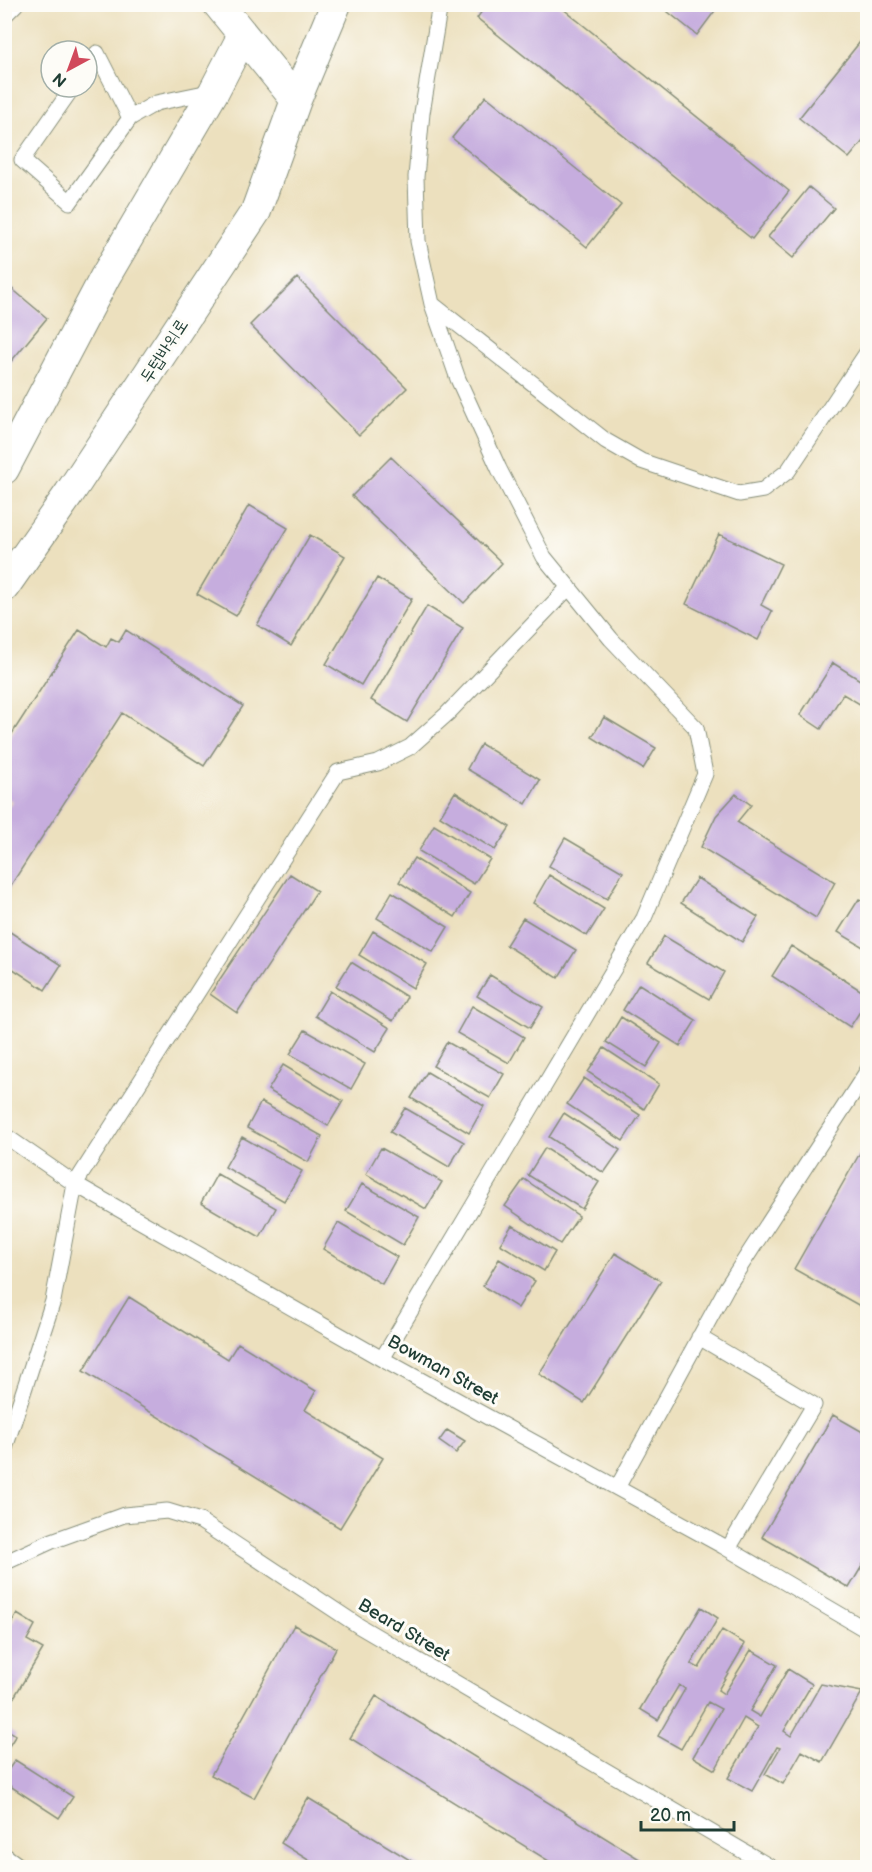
<svg xmlns="http://www.w3.org/2000/svg" width="872" height="1872" font-family="'Balsamiq Sans','Poor Story',sans-serif">
  <style>
    .building { fill: #c6adde }
    .lines { fill: none; stroke-linecap: round; stroke-linejoin: round }
    .service-casing { stroke: #868e79; stroke-width: 17 }
    .minor-casing { stroke: #868e79; stroke-width: 32 }
    .service { stroke: #fff; stroke-width: 15 }
    .minor { stroke: #fff; stroke-width: 30 }
    .labels { text-anchor: middle; dominant-baseline: central; stroke-width: 6; stroke-linejoin: round; paint-order: stroke }
    .street-label { font-size: 18px; fill: #1f3d34; stroke: #fdfcf7 }
  </style>
  <rect width="100%" height="100%" fill="#fdfcf7"/>
  <filter id="ink" filterUnits="userSpaceOnUse"><feTurbulence type="fractalNoise" baseFrequency=".0167" numOctaves="2"/><feDisplacementMap in="SourceGraphic" scale="12" xChannelSelector="R" yChannelSelector="G"/><feConvolveMatrix kernelMatrix="1 2 1 2 8 2 1 2 1" color-interpolation-filters="sRGB"/></filter>
  <filter id="wash" filterUnits="userSpaceOnUse"><feTurbulence type="fractalNoise" baseFrequency=".008" numOctaves="4" result="noise"/><feDisplacementMap in="SourceGraphic" scale="24" xChannelSelector="R" yChannelSelector="G"/><feGaussianBlur stdDeviation="1.35" result="paint"/><feColorMatrix in="noise" values="0 0 0 0 0 0 0 0 0 0 0 0 0 0 0 0 0 1.4 0 .05"/><feComposite in="paint" operator="in"/></filter>
  <g filter="url(#wash)">
    <rect width="100%" height="100%" fill="#ece0be"/>
    <g id="blocks">
      <path class="building" d="M487,4H557L789,191L752,239L477,18Z
        M658,4H720L697,35Z
        M868,32V135L849,158L799,118Z
        M486,96L621,205L587,247L452,138Z
        M809,187L834,208L793,258L768,237Z
        M297,278L407,388L359,435L250,325Z
        M4,282L47,318L4,370Z
        M391,457L502,563L464,603L352,496Z
        M249,505L288,528L236,616L197,594Z
        M719,534L781,564L761,605L772,611L758,640L686,604Z
        M310,535L345,556L291,646L257,625Z
        M377,578L412,599L361,685L326,664Z
        M427,606L463,628L407,722L371,700Z
        M79,630L106,647L111,638L119,642L126,630L243,706L204,766L122,713L4,896V813L12,801L4,796V746Z
        M833,663L868,685V709L843,694L821,729L800,715Z
        M604,717L656,748L643,769L592,737Z
        M481,744L540,780L526,804L467,769Z
        M455,792L510,827L495,850L440,816Z
        M736,794L751,805L737,822L835,882L816,918L701,847L716,816Z
        M434,825L490,859L474,884L419,851Z
        M565,838L623,872L607,899L549,866Z
        M414,858L470,893L455,917L399,882Z
        M290,874L317,891L237,1013L210,994Z
        M549,875L604,909L587,936L533,903Z
        M697,878L758,917L742,942L681,903Z
        M392,892L448,927L433,952L377,918Z
        M859,899L868,904V950L838,932Z
        M523,918L576,950L558,978L506,945Z
        M4,928L61,965L45,990L4,963Z
        M373,931L427,964L413,988L359,955Z
        M664,936L724,972L709,999L648,963Z
        M791,946L868,995V999L850,1027L772,976Z
        M351,962L407,997L393,1021L336,986Z
        M490,975L543,1007L530,1028L477,996Z
        M639,984L696,1020L680,1046L623,1010Z
        M330,991L390,1028L375,1052L315,1016Z
        M472,1006L524,1037L509,1063L457,1033Z
        M621,1017L661,1043L646,1067L606,1042Z
        M305,1030L365,1064L351,1089L290,1054Z
        M447,1042L504,1074L490,1098L433,1066Z
        M604,1048L659,1084L644,1109L588,1072Z
        M283,1065L343,1101L328,1126L268,1090Z
        M427,1072L484,1106L469,1133L411,1098Z
        M584,1078L640,1115L623,1141L567,1104Z
        M261,1102L322,1136L308,1162L247,1128Z
        M405,1108L464,1142L449,1167L390,1132Z
        M564,1113L620,1150L604,1173L549,1137Z
        M242,1137L302,1171L284,1201L225,1167Z
        M868,1139V1292L860,1306L794,1269Z
        M381,1148L442,1182L426,1209L366,1174Z
        M545,1148L599,1182L582,1209L528,1175Z
        M217,1174L276,1208L260,1237L201,1203Z
        M524,1179L579,1216L560,1244L505,1206Z
        M362,1184L419,1217L403,1245L346,1211Z
        M338,1223L397,1257L382,1284L323,1249Z
        M512,1225L555,1252L544,1271L500,1244Z
        M615,1253L661,1281L584,1403L539,1374Z
        M499,1259L535,1281L518,1308L483,1286Z
        M129,1297L228,1359L238,1343L316,1391L305,1410L383,1458L340,1528L83,1371Z
        M833,1415L868,1435V1562L865,1561L849,1588L762,1537Z
        M447,1430L465,1441L456,1453L439,1441Z
        M701,1607L718,1618L691,1664L699,1668L722,1630L745,1644L718,1690L724,1694L751,1650L777,1665L750,1711L760,1717L788,1669L812,1684L784,1731L791,1736L821,1684L862,1692L822,1762L802,1751L783,1784L765,1774L780,1748L777,1747L752,1791L728,1778L758,1727L744,1718L715,1770L693,1757L721,1709L708,1702L681,1749L658,1736L685,1689L679,1685L658,1720L640,1709Z
        M17,1614L35,1625L27,1640L43,1649L4,1714V1623L10,1626Z
        M294,1625L336,1648L254,1798L211,1775Z
        M376,1696L654,1868H560L350,1738Z
        M4,1728L16,1735L4,1754Z
        M15,1760L73,1797L59,1818L4,1782V1776Z
        M308,1798L423,1868H321L281,1843Z"/>
    </g>
  </g>
  <g filter="url(#ink)">
    <use href="#blocks" fill-opacity="0" stroke="#868e79" stroke-width="1.5"/>
    <g class="lines">
      <defs>
        <path id="service" d="M4,16L16,4
          M87,67L97,53L130,118
          M73,87L22,160L70,202L130,118L156,103L214,91
          M432,304L606,441L641,461L739,494L763,490L788,471L868,351
          M4,1135L75,1184L382,1359L723,1546L868,1631
          M699,1337L814,1405L728,1549
          M382,1359L644,918L705,774L696,728L611,639L544,557L499,469L458,379L432,304L418,241L416,177L422,113L440,4
          M4,1451L53,1301L75,1184L338,772L378,763L410,747L447,714L569,587
          M617,1488L727,1287L868,1070
          M4,1563L52,1541L124,1515L167,1511L200,1521L359,1626L772,1868
          M4,1855L22,1868"/>
        <path id="minor" d="M218,4L296,100
          M4,469L105,277L214,91L243,35
          M4,587L69,494L256,211L296,100L336,4"/>
      </defs>
      <use href="#service" class="service-casing"/>
      <use href="#minor" class="minor-casing"/>
      <use href="#service" class="service"/>
      <use href="#minor" class="minor"/>
    </g>
  </g>
  <g class="labels">
    <g class="street-label">
      <text transform="translate(164 351) rotate(-57)">두텁바위로</text>
      <text transform="translate(443 1370) rotate(29)">Bowman Street</text>
      <text transform="translate(404 1630) rotate(31)">Beard Street</text>
    </g>
  </g>
  <rect width="872" height="1872" fill="none" stroke="#fdfcf7" stroke-width="24"/>
  <g transform="translate(69 69) rotate(221)"><circle r="28" fill="#fdfcf7" stroke="#a4b0a9" stroke-width="1.5"/>
  <path d="M0-4.5L10 22L0 15L-10 22Z" fill="#d1495b"/>
  <text y="-9" font-size="16" font-weight="bold" text-anchor="middle" fill="#1f3d34">N</text>
  </g>
  <path d="M641 1821v9h93v-9" fill="none" stroke="#1f3d34" stroke-width="3"/>
  <text x="650" y="1821" font-size="18" fill="#1f3d34" stroke="#fdfcf7" stroke-width="4.5" paint-order="stroke">20 m</text>
</svg>
